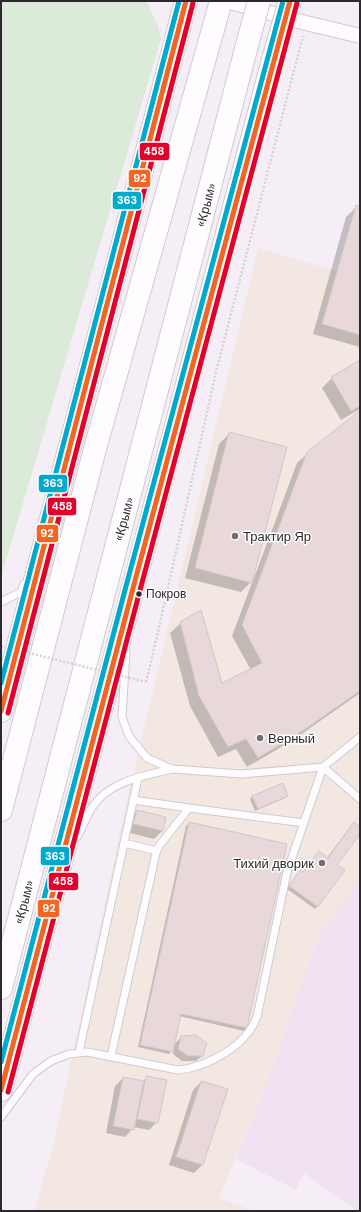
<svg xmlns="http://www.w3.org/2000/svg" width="361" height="1212" font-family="'DM Sans',sans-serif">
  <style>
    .commercial { fill: #f3e8e1 }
    .built { fill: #f1e2f1 }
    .green { fill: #dbead9 }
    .shadow { fill: #0003 }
    .building { fill: #e8d8d9; stroke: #cec7c9 }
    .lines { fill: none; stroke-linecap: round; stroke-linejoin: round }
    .lane-casing { stroke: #d0cad0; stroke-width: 9 }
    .street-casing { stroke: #d0cad0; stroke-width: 16 }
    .primary-casing { stroke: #d0cad0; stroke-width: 24 }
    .highway-casing { stroke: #d0cad0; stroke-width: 24 }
    .path { stroke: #d4d1d4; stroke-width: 2.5; stroke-dasharray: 2 2; stroke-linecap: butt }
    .lane { stroke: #fefcfe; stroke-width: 7 }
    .street { stroke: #fefcfe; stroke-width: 14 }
    .primary { stroke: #fefcfe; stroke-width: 22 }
    .highway { stroke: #fefcfe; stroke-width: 22 }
    .primary-bridge-casing { stroke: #d0cad0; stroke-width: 24; stroke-linecap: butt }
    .highway-bridge-casing { stroke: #d0cad0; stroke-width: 24; stroke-linecap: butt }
    .path-bridge { stroke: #d4d1d4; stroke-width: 2.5; stroke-dasharray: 2 2; stroke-linecap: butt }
    .primary-bridge { stroke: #fefcfe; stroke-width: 22 }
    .highway-bridge { stroke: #fefcfe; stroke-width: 22 }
    .bus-1-casing { stroke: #fff; stroke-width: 8 }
    .bus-2-casing { stroke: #fff; stroke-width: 8 }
    .bus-3-casing { stroke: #fff; stroke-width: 8 }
    .bus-1 { stroke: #f26522; stroke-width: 5 }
    .bus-2 { stroke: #e4002b; stroke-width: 5 }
    .bus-3 { stroke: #00a9ce; stroke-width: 5 }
    .poi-dot { fill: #736d73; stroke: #fff; stroke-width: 1.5 }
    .bus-dot { fill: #2d282d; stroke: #fff; stroke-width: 1.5 }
    .labels { text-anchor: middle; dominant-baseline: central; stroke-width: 3; stroke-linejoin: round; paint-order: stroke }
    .bus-label { font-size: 12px; fill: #2d282d; stroke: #fff; text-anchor: start }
    .street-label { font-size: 13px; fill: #2d282d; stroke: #fff }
    .poi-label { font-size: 13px; fill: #2d282d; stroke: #fff; text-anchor: start }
    .line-badge { stroke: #fff; stroke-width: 1.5 }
    .badge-label { font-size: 11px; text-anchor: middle; font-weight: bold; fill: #fff }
  </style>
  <rect width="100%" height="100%" fill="#f6eef6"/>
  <path class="commercial" d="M360,193V878L318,937L263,1092L219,1198L255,1211H34L53,1146L126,804L258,248L337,271Z"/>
  <path class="built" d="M360,878V1211H357L304,1173L296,1190L236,1159L263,1092L318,937Z"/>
  <path class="green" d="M1,1H146L157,23L161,39L1,577Z"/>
  <path class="shadow" d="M356,207L360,208V347L313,334L346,217Z
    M360,362V409L341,420L322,388L332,378Z
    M360,415V693L293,740L247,767L236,749L218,757L190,706L170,633L181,623L221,684L251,670L232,636L253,580L241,592L185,578L219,444L229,434L253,577L254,578L297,463L308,453Z
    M253,796H287L285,798L255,811L250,799Z
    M137,811L162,831L154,839L126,832L129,819Z
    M189,823L286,844L246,1028L244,1031L179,1016L173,1046L181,1037L202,1056L196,1061H182L173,1054L174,1049L169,1054L138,1047L186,826Z
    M351,826L360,828V832L336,865L344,871L315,909L287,889L298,874L303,873L327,858Z
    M147,1077L157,1122L149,1130L134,1127L125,1137L106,1133L115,1086L123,1078L142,1082Z
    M201,1082L202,1165L194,1173L169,1165L193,1090Z"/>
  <path class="building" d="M356,205L360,207V335L322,324Z
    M360,360V406L351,411L331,377Z
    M358,412L360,413V691L304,730L258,758L246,739L228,747L199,696L180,622L201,610L222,683L262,663L242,625L307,452Z
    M229,432L287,447L252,583L195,568Z
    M283,783L288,796L258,809L252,796Z
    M137,810L166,817L163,831L133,824Z
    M189,822L287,844L247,1028L181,1014L173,1052L140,1045Z
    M354,822L360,827V834L337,865L345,870L318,907L289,886L300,870L303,872L319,851L328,858Z
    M196,1035L207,1043L203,1056H188L178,1049L181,1036Z
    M146,1076L167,1080L158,1123L137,1119Z
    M123,1077L144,1081L134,1130L113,1126Z
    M201,1081L228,1089L203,1165L176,1157Z"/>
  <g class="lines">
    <defs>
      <path id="lane" d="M1,602L21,592L24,584
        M126,652L122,717L129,736L147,758L172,769L241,774L323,767L360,737
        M133,800L189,808
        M77,837C82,828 86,818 91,809C108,781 143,776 172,769
        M124,843L157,851
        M79,1052L138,778
        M111,1056L156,853L159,846L189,808L304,823
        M1,1117L33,1074L51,1061L69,1054L87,1052L178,1070C208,1067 246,1046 257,1017L287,872L323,767L360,799"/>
      <path id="street" d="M227,1L306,23L360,36"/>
      <path id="primary" d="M1,711L186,1
        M1,1090L132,592L274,56"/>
      <path id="highway" d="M1,810L95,449L221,1
        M1,988L246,49"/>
    </defs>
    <use href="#lane" class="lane-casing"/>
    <use href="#street" class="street-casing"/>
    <use href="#primary" class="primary-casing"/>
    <use href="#highway" class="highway-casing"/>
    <path class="path" d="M146,682L158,632L216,372L303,36"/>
    <use href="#lane" class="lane"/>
    <use href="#street" class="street"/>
    <use href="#primary" class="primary"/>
    <use href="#highway" class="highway"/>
    <defs>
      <path id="primary-bridge" d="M274,56L290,1"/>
      <path id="highway-bridge" d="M246,49L259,1"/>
    </defs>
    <use href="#primary-bridge" class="primary-bridge-casing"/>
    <use href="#highway-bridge" class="highway-bridge-casing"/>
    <path class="path-bridge" d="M1,646L146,682"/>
    <use href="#primary-bridge" class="primary-bridge"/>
    <use href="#highway-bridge" class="highway-bridge"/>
    <defs>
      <path id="bus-1" d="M1,711L186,1
        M1,1090L132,592L290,1"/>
      <path id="bus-2" d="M8,713L193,3
        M8,1092L139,594L297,3"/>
      <path id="bus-3" d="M1,683L179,1
        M1,1062L125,590L283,1"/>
    </defs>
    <use href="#bus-1" class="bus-1-casing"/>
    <use href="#bus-2" class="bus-2-casing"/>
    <use href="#bus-3" class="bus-3-casing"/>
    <use href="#bus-1" class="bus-1"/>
    <use href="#bus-2" class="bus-2"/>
    <use href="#bus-3" class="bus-3"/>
  </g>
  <g class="poi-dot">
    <circle cx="235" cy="536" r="4"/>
    <circle cx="260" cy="738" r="4"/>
    <circle cx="322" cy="863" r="4"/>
  </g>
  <circle class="bus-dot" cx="139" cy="594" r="3.5"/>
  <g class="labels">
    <g class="bus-label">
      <text x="146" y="594">Покров</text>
    </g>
    <g class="street-label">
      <text transform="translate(206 205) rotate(-75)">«Крым»</text>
      <text transform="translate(124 519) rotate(-75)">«Крым»</text>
      <text transform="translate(24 902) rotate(-75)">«Крым»</text>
    </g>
    <g class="poi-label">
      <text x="243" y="536">Трактир Яр</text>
      <text x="268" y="738">Верный</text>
      <text x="314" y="863" text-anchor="end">Тихий дворик</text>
    </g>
  </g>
  <g class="line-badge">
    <rect x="139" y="142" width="31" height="19" rx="4" fill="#e4002b"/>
    <rect x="128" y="169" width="23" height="19" rx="4" fill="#f26522"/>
    <rect x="112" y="191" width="30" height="19" rx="4" fill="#00a9ce"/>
    <rect x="38" y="474" width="30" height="19" rx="4" fill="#00a9ce"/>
    <rect x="47" y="497" width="30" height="19" rx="4" fill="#e4002b"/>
    <rect x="36" y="524" width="23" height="19" rx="4" fill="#f26522"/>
    <rect x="40" y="846" width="30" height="20" rx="4" fill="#00a9ce"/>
    <rect x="48" y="872" width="31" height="19" rx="4" fill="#e4002b"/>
    <rect x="37" y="899" width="23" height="19" rx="4" fill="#f26522"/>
  </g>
  <g class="badge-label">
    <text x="154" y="155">458</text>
    <text x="140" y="182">92</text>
    <text x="127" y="204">363</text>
    <text x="53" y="487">363</text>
    <text x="62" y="510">458</text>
    <text x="47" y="537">92</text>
    <text x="55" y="860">363</text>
    <text x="63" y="885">458</text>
    <text x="49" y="912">92</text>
  </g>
  <rect width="361" height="1212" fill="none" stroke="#2d282d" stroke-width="4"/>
</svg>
